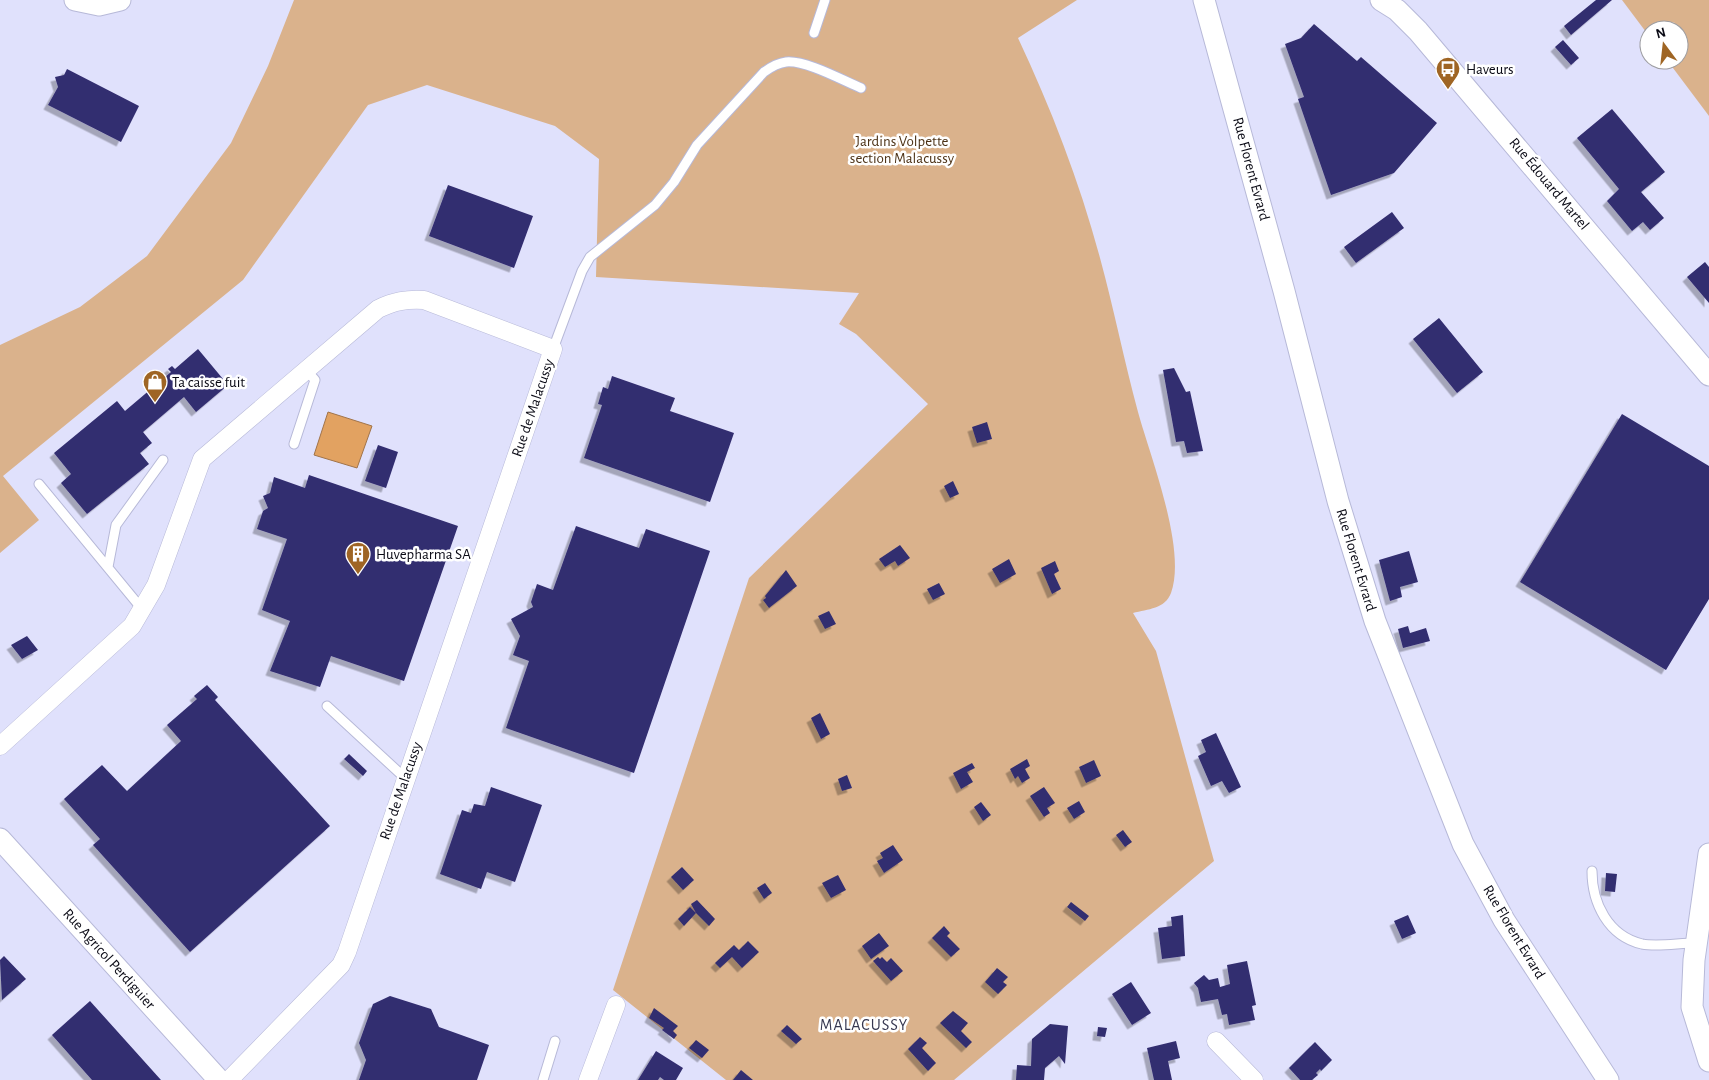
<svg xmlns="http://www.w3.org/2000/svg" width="1709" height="1080" font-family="'Alegreya Sans',sans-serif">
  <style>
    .green { fill: #dab28c }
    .water { fill: #e2a261; stroke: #a1744a }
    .building { fill: #332d70; filter: url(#shadow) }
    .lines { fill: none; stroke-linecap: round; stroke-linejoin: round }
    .service-casing { stroke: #b7b9d8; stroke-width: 11 }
    .minor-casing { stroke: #b7b9d8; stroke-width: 19 }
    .tertiary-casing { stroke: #b7b9d8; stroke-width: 23 }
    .service { stroke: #fff; stroke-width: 9 }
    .minor { stroke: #fff; stroke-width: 18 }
    .tertiary { stroke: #fff; stroke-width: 21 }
    .labels { text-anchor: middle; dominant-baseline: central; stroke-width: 5; stroke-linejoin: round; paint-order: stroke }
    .poi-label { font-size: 15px; fill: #0a0a15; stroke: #fff; text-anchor: start }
    .park-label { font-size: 15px; fill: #4c3216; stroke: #fff }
    .street-label { font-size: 15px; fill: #0a0a15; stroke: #fff }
    .neighbourhood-label { font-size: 16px; letter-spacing: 1px; fill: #35364f; stroke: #fff }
  </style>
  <defs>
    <filter id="shadow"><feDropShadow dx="-4.5" dy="4.5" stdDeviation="0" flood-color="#0004"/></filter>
  </defs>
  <rect width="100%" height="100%" fill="#e0e1fc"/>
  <path class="green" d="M294,0H1077L1018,38C1051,108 1080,183 1100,258C1114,309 1124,361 1138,412C1150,456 1187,549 1171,593C1165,609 1148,609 1133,613L1156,651L1214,861L954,1080H726L613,990L749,578L928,404L856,334L839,324L859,293L596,277L599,159L555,126L427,85L368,105L243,280L3,476L39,520L0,553V345L80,307L147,256L231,143L268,66Z
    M1622,0H1709V116L1667,60H1679V30H1649V36Z"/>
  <path class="water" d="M328,412L372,426L357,468L314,455Z"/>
  <path class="building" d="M1596,0H1612L1571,35L1564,26Z
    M1314,24L1357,61L1361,57L1437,123L1394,173L1331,195L1298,99L1304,97L1285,44L1301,38Z
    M1563,40L1579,58L1571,65L1555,47Z
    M67,69L139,106L121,142L48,105L58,87L55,77L64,75Z
    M1612,109L1665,172L1641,192L1664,218L1650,230L1643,222L1632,231L1607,201L1619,189L1577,138Z
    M448,185L533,216L514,268L429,236Z
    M1392,212L1404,228L1356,263L1344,247Z
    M1705,262L1709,267V303L1687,277Z
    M1439,318L1483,372L1457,393L1413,339Z
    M198,349L228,385L196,412L184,397L143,432L152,443L140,453L149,464L87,514L61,483L71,474L54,453L117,401L125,411L171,372L168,369L172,366L175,369Z
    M1174,368L1186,392L1190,391L1203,451L1187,453L1184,441L1176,442L1163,370Z
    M612,376L675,398L670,411L734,433L710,502L584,458L602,405L598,404L603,387L608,389Z
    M1622,414L1709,466V599L1666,670L1520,582Z
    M987,422L992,439L977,443L972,427Z
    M378,445L398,452L386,488L365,481Z
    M309,475L458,526L404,681L331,656L320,687L270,671L290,621L262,610L287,539L257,529L263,511L268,508L263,496L270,493L274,477L305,488Z
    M953,481L959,494L950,498L944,486Z
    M576,526L639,548L646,529L710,551L634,773L506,728L529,661L513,655L520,636L511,619L533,607L531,602L537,584L553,590Z
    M900,545L910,558L898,566L895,561L885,567L879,559Z
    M1409,551L1418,582L1400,587L1402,597L1390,601L1379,560Z
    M1009,559L1016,574L1000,583L992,569Z
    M1055,561L1059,571L1054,574L1061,589L1052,594L1041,568Z
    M786,570L797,586L769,608L763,600L766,598L765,596Z
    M939,583L945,594L933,600L927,589Z
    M829,611L836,624L825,629L818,616Z
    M1408,626L1410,633L1426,628L1430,641L1403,648L1398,629Z
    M27,636L38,650L22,659L11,645Z
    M207,685L218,697L215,700L330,826L190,952L93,845L100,839L64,799L102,765L127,791L181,741L167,725L197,699L194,696Z
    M820,713L830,734L821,739L811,718Z
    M1216,733L1241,787L1229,793L1222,781L1211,786L1198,756L1206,752L1201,740Z
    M349,754L367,771L363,776L344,759Z
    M1027,759L1030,766L1025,769L1030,778L1022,783L1018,776L1015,779L1010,769Z
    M1094,760L1101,776L1086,783L1079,767Z
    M972,763L975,768L967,772L973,782L961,789L953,773Z
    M847,775L852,788L842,791L838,779Z
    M491,787L542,805L515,882L487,872L481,889L440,874L462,810L471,813L474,804L485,806Z
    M1044,787L1055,803L1047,808L1050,813L1044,817L1030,796Z
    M1079,801L1085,812L1074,819L1067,808Z
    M981,802L991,815L983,821L974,807Z
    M1123,830L1132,842L1125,847L1116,835Z
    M893,845L903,860L884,873L877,861L883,858L880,853Z
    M682,867L694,880L683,890L671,877Z
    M1606,873L1617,874L1615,892L1605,891Z
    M838,875L846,890L831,898L822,883Z
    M765,883L772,893L764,899L757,888Z
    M697,900L715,919L709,926L696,913L684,926L678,919L690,907L696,913L691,904Z
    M1071,902L1089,916L1085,921L1067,907Z
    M1183,915L1185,956L1162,959L1158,928L1172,926L1171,917Z
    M1408,915L1416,933L1402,939L1394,921Z
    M944,926L950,933L947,936L960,949L951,957L932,938Z
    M879,933L889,946L871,959L862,946Z
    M748,941L759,952L742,968L732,957L720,968L715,963L734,945L739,950Z
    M4,956L26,979L2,1000L0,960Z
    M878,957L880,959L882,957L887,962L891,958L903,971L891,981L873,961Z
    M1247,961L1256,1005L1252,1006L1255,1020L1229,1025L1227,1014L1222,1015L1218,999L1201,1002L1198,988L1194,983L1204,975L1209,980L1218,978L1220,987L1230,984L1227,965Z
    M997,968L1008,977L1003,982L1007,985L998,994L985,982Z
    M1131,982L1151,1013L1132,1025L1112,994Z
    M390,996L431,1009L439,1027L489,1045L477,1080H359L366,1060L359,1043L373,1004Z
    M90,1001L161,1080H92L52,1035Z
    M654,1008L678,1026L673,1031L677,1035L674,1039L662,1030L664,1028L649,1018Z
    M953,1011L968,1023L961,1031L972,1042L966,1048L940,1023Z
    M1050,1024L1068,1026L1065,1064L1059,1056L1045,1068L1044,1080H1016L1017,1065L1031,1066L1032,1039Z
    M787,1025L802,1039L796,1044L781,1031Z
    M1098,1027L1107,1028L1105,1037L1097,1036Z
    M920,1037L927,1043L922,1048L936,1063L928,1071L908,1049Z
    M696,1040L709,1050L702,1058L689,1048Z
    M1176,1041L1180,1058L1168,1061L1172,1080H1154L1147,1048Z
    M1315,1042L1332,1060L1321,1071L1320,1069L1316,1073L1318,1075L1312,1080H1300L1289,1068Z
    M656,1051L683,1068L676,1080H664L660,1077L658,1080H638Z
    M741,1070L753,1080H733Z"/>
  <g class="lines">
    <defs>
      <path id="service" d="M814,33L825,0
        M553,349L582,271L590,257L655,205L674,182L697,145L764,72C771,67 778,63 786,62C806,60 842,80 861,88
        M294,444L315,380L307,371
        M39,484L142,609
        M108,567L116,525L163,460
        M327,706L405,778
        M1592,871C1592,903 1608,936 1642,944C1658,947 1679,943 1696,943
        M543,1080L555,1041"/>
      <path id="minor" d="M0,746L132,626L156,585L202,459L378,309C394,301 407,299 424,300L553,349L347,952L341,965L229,1080
        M1216,1041L1254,1080
        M588,1080L616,1005"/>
      <path id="tertiary" d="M75,0L99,5L120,0
        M1204,0L1284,291L1338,501L1375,621L1463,844L1504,920L1608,1080
        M1381,0L1397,10L1418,31L1709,375
        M0,839L219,1080
        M1709,854L1694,960L1692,1007L1709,1061"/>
    </defs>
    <use href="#service" class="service-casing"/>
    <use href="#minor" class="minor-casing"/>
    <use href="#tertiary" class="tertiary-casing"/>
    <use href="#service" class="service"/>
    <use href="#minor" class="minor"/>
    <use href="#tertiary" class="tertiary"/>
  </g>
  <defs>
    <symbol id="bus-pin" viewBox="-11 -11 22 30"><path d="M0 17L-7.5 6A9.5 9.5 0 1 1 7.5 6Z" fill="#9f6524" stroke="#fff"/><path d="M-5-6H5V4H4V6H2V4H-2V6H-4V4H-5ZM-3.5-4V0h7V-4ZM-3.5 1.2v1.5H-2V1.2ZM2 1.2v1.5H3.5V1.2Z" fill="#fff"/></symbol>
    <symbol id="shop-pin" viewBox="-11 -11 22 30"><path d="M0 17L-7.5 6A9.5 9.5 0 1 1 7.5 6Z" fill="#9f6524" stroke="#fff"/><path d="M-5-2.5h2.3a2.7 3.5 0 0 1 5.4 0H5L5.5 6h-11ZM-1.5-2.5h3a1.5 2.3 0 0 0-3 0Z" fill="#fff"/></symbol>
    <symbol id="building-pin" viewBox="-11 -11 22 30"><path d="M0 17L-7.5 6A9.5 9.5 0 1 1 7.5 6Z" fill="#9f6524" stroke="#fff"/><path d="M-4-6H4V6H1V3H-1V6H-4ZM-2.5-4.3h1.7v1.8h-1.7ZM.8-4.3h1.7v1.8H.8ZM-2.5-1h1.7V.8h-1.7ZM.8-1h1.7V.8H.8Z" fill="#fff"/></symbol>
  </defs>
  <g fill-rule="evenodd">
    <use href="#bus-pin" x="1434" y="55" width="28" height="38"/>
    <use href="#shop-pin" x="141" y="368" width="28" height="38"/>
    <use href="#building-pin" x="344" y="540" width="28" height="38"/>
  </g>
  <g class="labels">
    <g class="poi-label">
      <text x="1466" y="69">Haveurs</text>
      <text x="172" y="382">Ta caisse fuit</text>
      <text x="376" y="554">Huvepharma SA</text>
    </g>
    <g class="park-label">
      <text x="902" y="141">Jardins Volpette<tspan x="902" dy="17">section Malacussy</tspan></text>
    </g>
    <g class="street-label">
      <text transform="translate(1251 169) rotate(75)">Rue Florent Evrard</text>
      <text transform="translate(1549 184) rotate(50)">Rue Édouard Martel</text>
      <text transform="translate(533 408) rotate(-71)">Rue de Malacussy</text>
      <text transform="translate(1356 560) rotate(73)">Rue Florent Evrard</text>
      <text transform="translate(401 791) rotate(-71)">Rue de Malacussy</text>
      <text transform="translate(1514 932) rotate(59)">Rue Florent Evrard</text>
      <text transform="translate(109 959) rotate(48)">Rue Agricol Perdiguier</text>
    </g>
    <g class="neighbourhood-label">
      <text x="864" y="1025">MALACUSSY</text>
    </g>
  </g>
  <g transform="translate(1664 45) rotate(345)"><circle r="24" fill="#ffffff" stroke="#9d9da1"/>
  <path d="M0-4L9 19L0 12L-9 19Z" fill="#9f6524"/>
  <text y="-8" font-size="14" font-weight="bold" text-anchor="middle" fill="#0a0a15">N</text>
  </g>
</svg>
